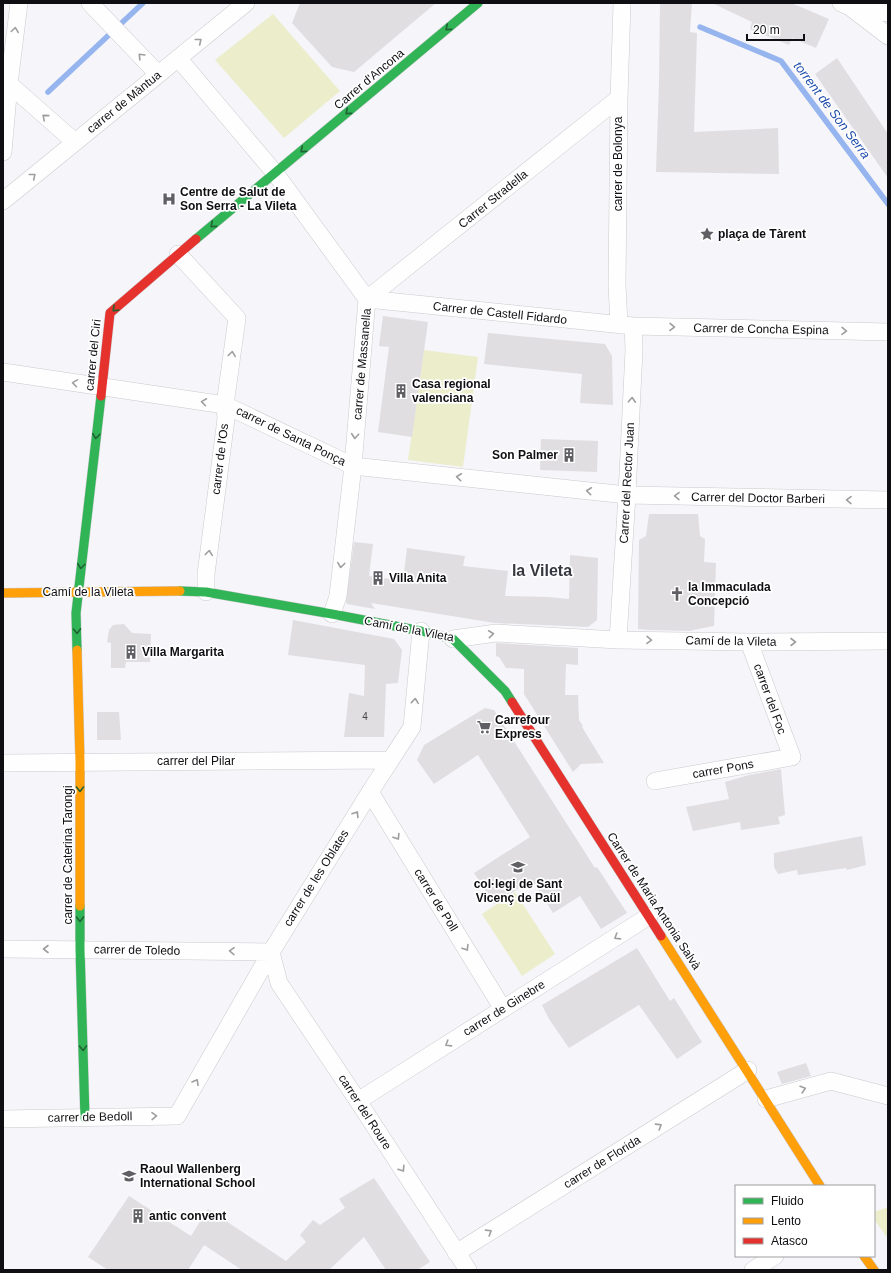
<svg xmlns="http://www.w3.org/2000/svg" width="891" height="1273" font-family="Helvetica,sans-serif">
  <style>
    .green { fill: #eceecb }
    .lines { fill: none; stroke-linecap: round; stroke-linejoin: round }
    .stream { stroke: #96b5ef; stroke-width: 5.5 }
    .building { fill: #e0dee0 }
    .street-casing { stroke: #cacace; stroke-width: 18 }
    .fast-casing { stroke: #cacace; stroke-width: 10 }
    .slow-casing { stroke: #cacace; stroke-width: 10 }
    .jam-casing { stroke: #cacace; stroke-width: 10 }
    .street { stroke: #fefefe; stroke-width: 17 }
    .fast { stroke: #30b455; stroke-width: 9 }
    .slow { stroke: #ff9f0a; stroke-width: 9 }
    .jam { stroke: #e5322d; stroke-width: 9 }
    .oneway { stroke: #206234 }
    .oneway2 { stroke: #9e9ea0 }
    .labels { text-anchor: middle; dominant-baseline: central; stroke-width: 3.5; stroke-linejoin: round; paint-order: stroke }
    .number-label { font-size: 10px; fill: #464548 }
    .street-label { font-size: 12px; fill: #0f0f13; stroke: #fff }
    .poi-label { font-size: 12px; font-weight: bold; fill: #0f0f13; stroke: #fff; text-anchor: start }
    .water-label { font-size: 13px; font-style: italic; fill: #214fae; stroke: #fff }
    .district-label { font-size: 16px; font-weight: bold; fill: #37383f; stroke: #fff }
  </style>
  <rect width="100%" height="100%" fill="#f5f5fa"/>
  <path class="green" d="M273,14L340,91L284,138L215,60Z
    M424,350L478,357L463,467L408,460Z
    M515,892L555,954L522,976L482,914Z
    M888,1207V1239L874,1219V1212Z"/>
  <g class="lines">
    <path class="stream" d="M700,27L781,61L888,204
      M48,92L143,3"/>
  </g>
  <path class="building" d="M300,3H436L354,72L332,67L292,23Z
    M660,3H692L690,32L697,33L694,132L778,128L779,174L656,172L659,82Z
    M712,3H791L829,19L816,48L792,38L789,45L750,29L752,22Z
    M837,58L888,134V178L815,74Z
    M383,316L428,322L412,437L378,432L389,347L379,346Z
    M488,333L605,344L612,356L613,405L580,403L582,374L484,364Z
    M541,439L598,441L597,472L540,470Z
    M649,514H698L700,536L705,539L704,562L716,563L714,626L693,630L691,631L649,630L638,629L639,540L646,536Z
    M354,542L373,544L369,576L403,581L407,548L465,556L463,566L508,571L505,596L549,597L569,599L570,555L598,558L597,620L588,627L495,623L371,603L375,609L347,604L346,602Z
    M293,620L394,639L402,650L398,683L386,684L384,737H344L349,693L364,696L365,665L288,655Z
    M124,624L132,633L151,634L150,662H126L125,668H111V643L107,642L109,630L113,625Z
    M496,643L578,648V665L566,664L565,695H578L579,720L583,726L582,727L604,763L581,764L573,772L524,694V669L506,668L499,657L496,656Z
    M485,708L494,710L595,868L597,867L627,913L601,929L580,896L553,913L532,880L494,904L474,873L530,837L478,755L434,784L417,760L424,745Z
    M97,712H119L121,740H97Z
    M781,769L785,815L778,817L780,824L741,830L740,822L693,831L686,807L729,799L725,782L749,775Z
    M862,836L866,865L847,870L846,868L798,875L797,870L778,874L774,867V853Z
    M637,948L670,1001L674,998L702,1042L677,1059L639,1005L569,1048L549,1019L542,1005Z
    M806,1063L811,1076L782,1084L777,1072Z
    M374,1178L430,1262L417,1270H386L364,1237L329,1270H242L204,1245L188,1270H108L88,1257L129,1196L191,1236L208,1209L286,1261L306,1242L300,1235L313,1220L320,1225L345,1208L339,1199Z"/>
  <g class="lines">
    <defs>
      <path id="street" d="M90,3L158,74
        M841,3L850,7L888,36
        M851,7L888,13
        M178,58L275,173L367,299L353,466L338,596L332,614
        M9,84L75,142
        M3,152L9,84L19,3
        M3,201L246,3
        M178,254L237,318L225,405L226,419L206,574V592
        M367,299L633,326L888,332
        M367,299L619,98
        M619,325L617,285L619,98L622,3
        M3,372L225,405L353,466L627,495L888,500
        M453,639L496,633L618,640L749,642L888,641
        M618,640L627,495L634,350L633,326
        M3,763L390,760
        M655,781L792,757L749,642
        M370,792L503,1009
        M3,949L271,952L279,983L358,1101L468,1270
        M766,1099L831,1081L888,1096
        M358,1101L649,916
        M3,1119L177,1116L271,952L370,792L412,727L421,631
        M456,1253L748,1070
        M753,1270L775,1256"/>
      <path id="fast" d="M196,239L478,3
        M180,591L206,592L332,614L421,631L453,639L505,691L512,702
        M77,650L76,613L101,396
        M80,906V949L85,1118"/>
      <path id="slow" d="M3,593L180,591
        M77,650L80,762V906
        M661,936L820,1186
        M864,1256L874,1270"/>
      <path id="jam" d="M101,396L110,313L196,239
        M512,702L661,936"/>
    </defs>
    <use href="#street" class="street-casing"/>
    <use href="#fast" class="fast-casing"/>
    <use href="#slow" class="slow-casing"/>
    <use href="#jam" class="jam-casing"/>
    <use href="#street" class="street"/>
    <use href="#fast" class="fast"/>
    <use href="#slow" class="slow"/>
    <use href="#jam" class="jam"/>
  </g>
  <defs><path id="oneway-chevron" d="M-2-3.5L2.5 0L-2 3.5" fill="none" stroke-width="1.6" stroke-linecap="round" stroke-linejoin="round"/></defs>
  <g class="oneway">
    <use href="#oneway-chevron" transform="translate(448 28) rotate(140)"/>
    <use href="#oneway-chevron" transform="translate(348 112) rotate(140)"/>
    <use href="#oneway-chevron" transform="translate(303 150) rotate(140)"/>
    <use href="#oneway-chevron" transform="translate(213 225) rotate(140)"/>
    <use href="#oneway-chevron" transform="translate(115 309) rotate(136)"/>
    <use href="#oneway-chevron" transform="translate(96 436) rotate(97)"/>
    <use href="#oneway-chevron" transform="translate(81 566) rotate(97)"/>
    <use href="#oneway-chevron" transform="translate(77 631) rotate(89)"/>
    <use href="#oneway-chevron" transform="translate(80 789) rotate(90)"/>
    <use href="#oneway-chevron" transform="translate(80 919) rotate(90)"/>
    <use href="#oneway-chevron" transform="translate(83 1048) rotate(88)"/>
  </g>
  <g class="oneway2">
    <use href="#oneway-chevron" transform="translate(15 30) rotate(-82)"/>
    <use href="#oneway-chevron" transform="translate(199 41) rotate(-39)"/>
    <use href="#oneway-chevron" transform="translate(141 56) rotate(-134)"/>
    <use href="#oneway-chevron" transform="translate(45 117) rotate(-139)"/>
    <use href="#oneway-chevron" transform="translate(33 176) rotate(-39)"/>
    <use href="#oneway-chevron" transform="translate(672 327) rotate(1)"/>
    <use href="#oneway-chevron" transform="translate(844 331) rotate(1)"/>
    <use href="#oneway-chevron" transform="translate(232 354) rotate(-82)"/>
    <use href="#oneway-chevron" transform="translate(75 383) rotate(-171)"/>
    <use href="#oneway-chevron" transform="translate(632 400) rotate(-87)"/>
    <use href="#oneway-chevron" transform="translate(204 402) rotate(-172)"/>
    <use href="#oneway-chevron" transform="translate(355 436) rotate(95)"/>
    <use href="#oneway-chevron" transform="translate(459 477) rotate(-174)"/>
    <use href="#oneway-chevron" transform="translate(589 491) rotate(-174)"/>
    <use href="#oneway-chevron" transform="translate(677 496) rotate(-179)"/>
    <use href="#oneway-chevron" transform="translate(849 500) rotate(-179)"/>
    <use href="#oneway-chevron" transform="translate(209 553) rotate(-83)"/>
    <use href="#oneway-chevron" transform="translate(341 565) rotate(97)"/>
    <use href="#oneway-chevron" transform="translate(491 634) rotate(-6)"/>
    <use href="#oneway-chevron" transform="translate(649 640) rotate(1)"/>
    <use href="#oneway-chevron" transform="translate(793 642)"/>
    <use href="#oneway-chevron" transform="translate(415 701) rotate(-84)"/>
    <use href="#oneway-chevron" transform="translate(356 814) rotate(-58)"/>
    <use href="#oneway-chevron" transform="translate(397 837) rotate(58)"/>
    <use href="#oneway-chevron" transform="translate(617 937) rotate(148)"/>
    <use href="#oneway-chevron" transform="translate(466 948) rotate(58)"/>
    <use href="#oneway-chevron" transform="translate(46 949) rotate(-180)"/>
    <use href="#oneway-chevron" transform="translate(232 951) rotate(-179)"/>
    <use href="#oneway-chevron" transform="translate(448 1044) rotate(148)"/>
    <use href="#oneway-chevron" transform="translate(196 1082) rotate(-60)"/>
    <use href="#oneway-chevron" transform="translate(803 1089) rotate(-16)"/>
    <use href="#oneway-chevron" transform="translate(154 1116) rotate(-1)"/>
    <use href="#oneway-chevron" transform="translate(659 1126) rotate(-32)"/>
    <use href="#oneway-chevron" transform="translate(402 1169) rotate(57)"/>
    <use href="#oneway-chevron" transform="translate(489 1232) rotate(-32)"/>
  </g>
  <defs>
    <symbol id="hospital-bare" viewBox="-9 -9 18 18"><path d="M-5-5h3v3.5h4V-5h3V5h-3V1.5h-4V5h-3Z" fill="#606064" stroke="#fff" stroke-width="2.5" paint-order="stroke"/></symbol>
    <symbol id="sight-bare" viewBox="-9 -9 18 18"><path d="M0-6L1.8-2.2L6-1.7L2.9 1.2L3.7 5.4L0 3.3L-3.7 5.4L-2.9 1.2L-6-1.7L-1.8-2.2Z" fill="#606064" stroke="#fff" stroke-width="2.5" paint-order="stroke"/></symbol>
    <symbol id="building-bare" viewBox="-9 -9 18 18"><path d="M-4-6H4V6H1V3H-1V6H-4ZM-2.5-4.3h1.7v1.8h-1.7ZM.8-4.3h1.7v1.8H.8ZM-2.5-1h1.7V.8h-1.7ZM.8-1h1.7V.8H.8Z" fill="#606064" stroke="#fff" stroke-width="2.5" paint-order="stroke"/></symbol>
    <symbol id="church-bare" viewBox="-9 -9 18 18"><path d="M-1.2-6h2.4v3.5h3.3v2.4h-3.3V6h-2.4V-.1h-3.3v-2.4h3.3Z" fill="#606064" stroke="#fff" stroke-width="2.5" paint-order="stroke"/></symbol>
    <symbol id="supermarket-bare" viewBox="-9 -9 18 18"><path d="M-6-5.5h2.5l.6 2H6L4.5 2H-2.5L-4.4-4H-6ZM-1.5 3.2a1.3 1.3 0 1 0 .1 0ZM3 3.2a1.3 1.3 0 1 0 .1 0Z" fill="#606064" stroke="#fff" stroke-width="2.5" paint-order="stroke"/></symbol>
    <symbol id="school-bare" viewBox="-9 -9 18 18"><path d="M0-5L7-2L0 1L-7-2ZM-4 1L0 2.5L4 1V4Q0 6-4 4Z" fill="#606064" stroke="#fff" stroke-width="2.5" paint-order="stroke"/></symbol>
  </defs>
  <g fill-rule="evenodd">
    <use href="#hospital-bare" x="159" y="189" width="20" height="20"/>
    <use href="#sight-bare" x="697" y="224" width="20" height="20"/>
    <use href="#building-bare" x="391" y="381" width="20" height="20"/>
    <use href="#building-bare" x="559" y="445" width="20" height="20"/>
    <use href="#building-bare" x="368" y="568" width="20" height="20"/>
    <use href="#church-bare" x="667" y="584" width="20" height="20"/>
    <use href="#building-bare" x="121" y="642" width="20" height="20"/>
    <use href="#supermarket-bare" x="474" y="717" width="20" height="20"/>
    <use href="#school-bare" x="508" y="857" width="20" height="20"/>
    <use href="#school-bare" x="119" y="1166" width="20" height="20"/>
    <use href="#building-bare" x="128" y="1206" width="20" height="20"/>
  </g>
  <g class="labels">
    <g class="number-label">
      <text x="365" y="716">4</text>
    </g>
    <g class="street-label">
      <text transform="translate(369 79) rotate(-40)">Carrer d'Ancona</text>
      <text transform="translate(124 102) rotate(-39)">carrer de Màntua</text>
      <text transform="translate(618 164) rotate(-90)">carrer de Bolonya</text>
      <text transform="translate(493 199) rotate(-39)">Carrer Stradella</text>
      <text transform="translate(500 313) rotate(6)">Carrer de Castell Fidardo</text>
      <text transform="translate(761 329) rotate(1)">Carrer de Concha Espina</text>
      <text transform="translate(93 355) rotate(-84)">carrer del Ciri</text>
      <text transform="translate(362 364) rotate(-85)">carrer de Massanella</text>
      <text transform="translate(291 436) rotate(26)">carrer de Santa Ponça</text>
      <text transform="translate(220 459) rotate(-83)">carrer de l'Os</text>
      <text transform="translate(627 483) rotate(-87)">Carrer del Rector Juan</text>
      <text transform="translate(758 498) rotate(1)">Carrer del Doctor Barberi</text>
      <text x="88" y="592">Camí de la Vileta</text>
      <text transform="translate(409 629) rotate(11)">Camí de la Vileta</text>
      <text transform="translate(731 641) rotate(1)">Camí de la Vileta</text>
      <text transform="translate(770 699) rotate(70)">carrer del Foc</text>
      <text x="196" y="761">carrer del Pilar</text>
      <text transform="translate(723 769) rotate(-10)">carrer Pons</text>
      <text transform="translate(68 855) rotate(-90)">carrer de Caterina Tarongi</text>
      <text transform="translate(316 878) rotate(-58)">carrer de les Oblates</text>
      <text transform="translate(436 900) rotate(58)">carrer de Poll</text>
      <text transform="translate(654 901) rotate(57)">Carrer de Maria Antonia Salvà</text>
      <text transform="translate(137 950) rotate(1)">carrer de Toledo</text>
      <text transform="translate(504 1008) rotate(-32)">carrer de Ginebre</text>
      <text transform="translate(365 1112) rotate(57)">carrer del Roure</text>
      <text transform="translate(90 1117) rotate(-1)">carrer de Bedoll</text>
      <text transform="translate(602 1162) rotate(-32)">carrer de Florida</text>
    </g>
    <g class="poi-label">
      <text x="180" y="192">Centre de Salut de<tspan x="180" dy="14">Son Serra - La Vileta</tspan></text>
      <text x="718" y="234">plaça de Tàrent</text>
      <text x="412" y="384">Casa regional<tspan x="412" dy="14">valenciana</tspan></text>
      <text x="558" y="455" text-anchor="end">Son Palmer</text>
      <text x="389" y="578">Villa Anita</text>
      <text x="688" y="587">la Immaculada<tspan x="688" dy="14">Concepció</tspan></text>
      <text x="142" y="652">Villa Margarita</text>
      <text x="495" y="720">Carrefour<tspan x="495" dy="14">Express</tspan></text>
      <text x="518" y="884" text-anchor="middle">col·legi de Sant<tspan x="518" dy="14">Vicenç de Paül</tspan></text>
      <text x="140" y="1169">Raoul Wallenberg<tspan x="140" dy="14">International School</tspan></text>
      <text x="149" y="1216">antic convent</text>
    </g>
    <g class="water-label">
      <text transform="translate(832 110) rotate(53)">torrent de Son Serra</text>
    </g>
    <g class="district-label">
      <text x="542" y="570">la Vileta</text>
    </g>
  </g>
  <rect width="891" height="1273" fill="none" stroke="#0f0f13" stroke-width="8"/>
  <rect x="735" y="1185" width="140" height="72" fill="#ffffff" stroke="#9f9fa1"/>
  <rect x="743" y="1198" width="20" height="6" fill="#30b455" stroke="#9f9fa1"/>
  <text x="771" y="1205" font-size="12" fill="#0f0f13">Fluido</text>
  <rect x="743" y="1218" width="20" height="6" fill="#ff9f0a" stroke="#9f9fa1"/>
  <text x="771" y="1225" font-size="12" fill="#0f0f13">Lento</text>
  <rect x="743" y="1238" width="20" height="6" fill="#e5322d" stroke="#9f9fa1"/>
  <text x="771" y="1245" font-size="12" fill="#0f0f13">Atasco</text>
  <path d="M747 34v6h57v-6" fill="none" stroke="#0f0f13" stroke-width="2"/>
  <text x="753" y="34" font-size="12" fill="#0f0f13" stroke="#ffffff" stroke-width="3" paint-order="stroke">20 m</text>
</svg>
